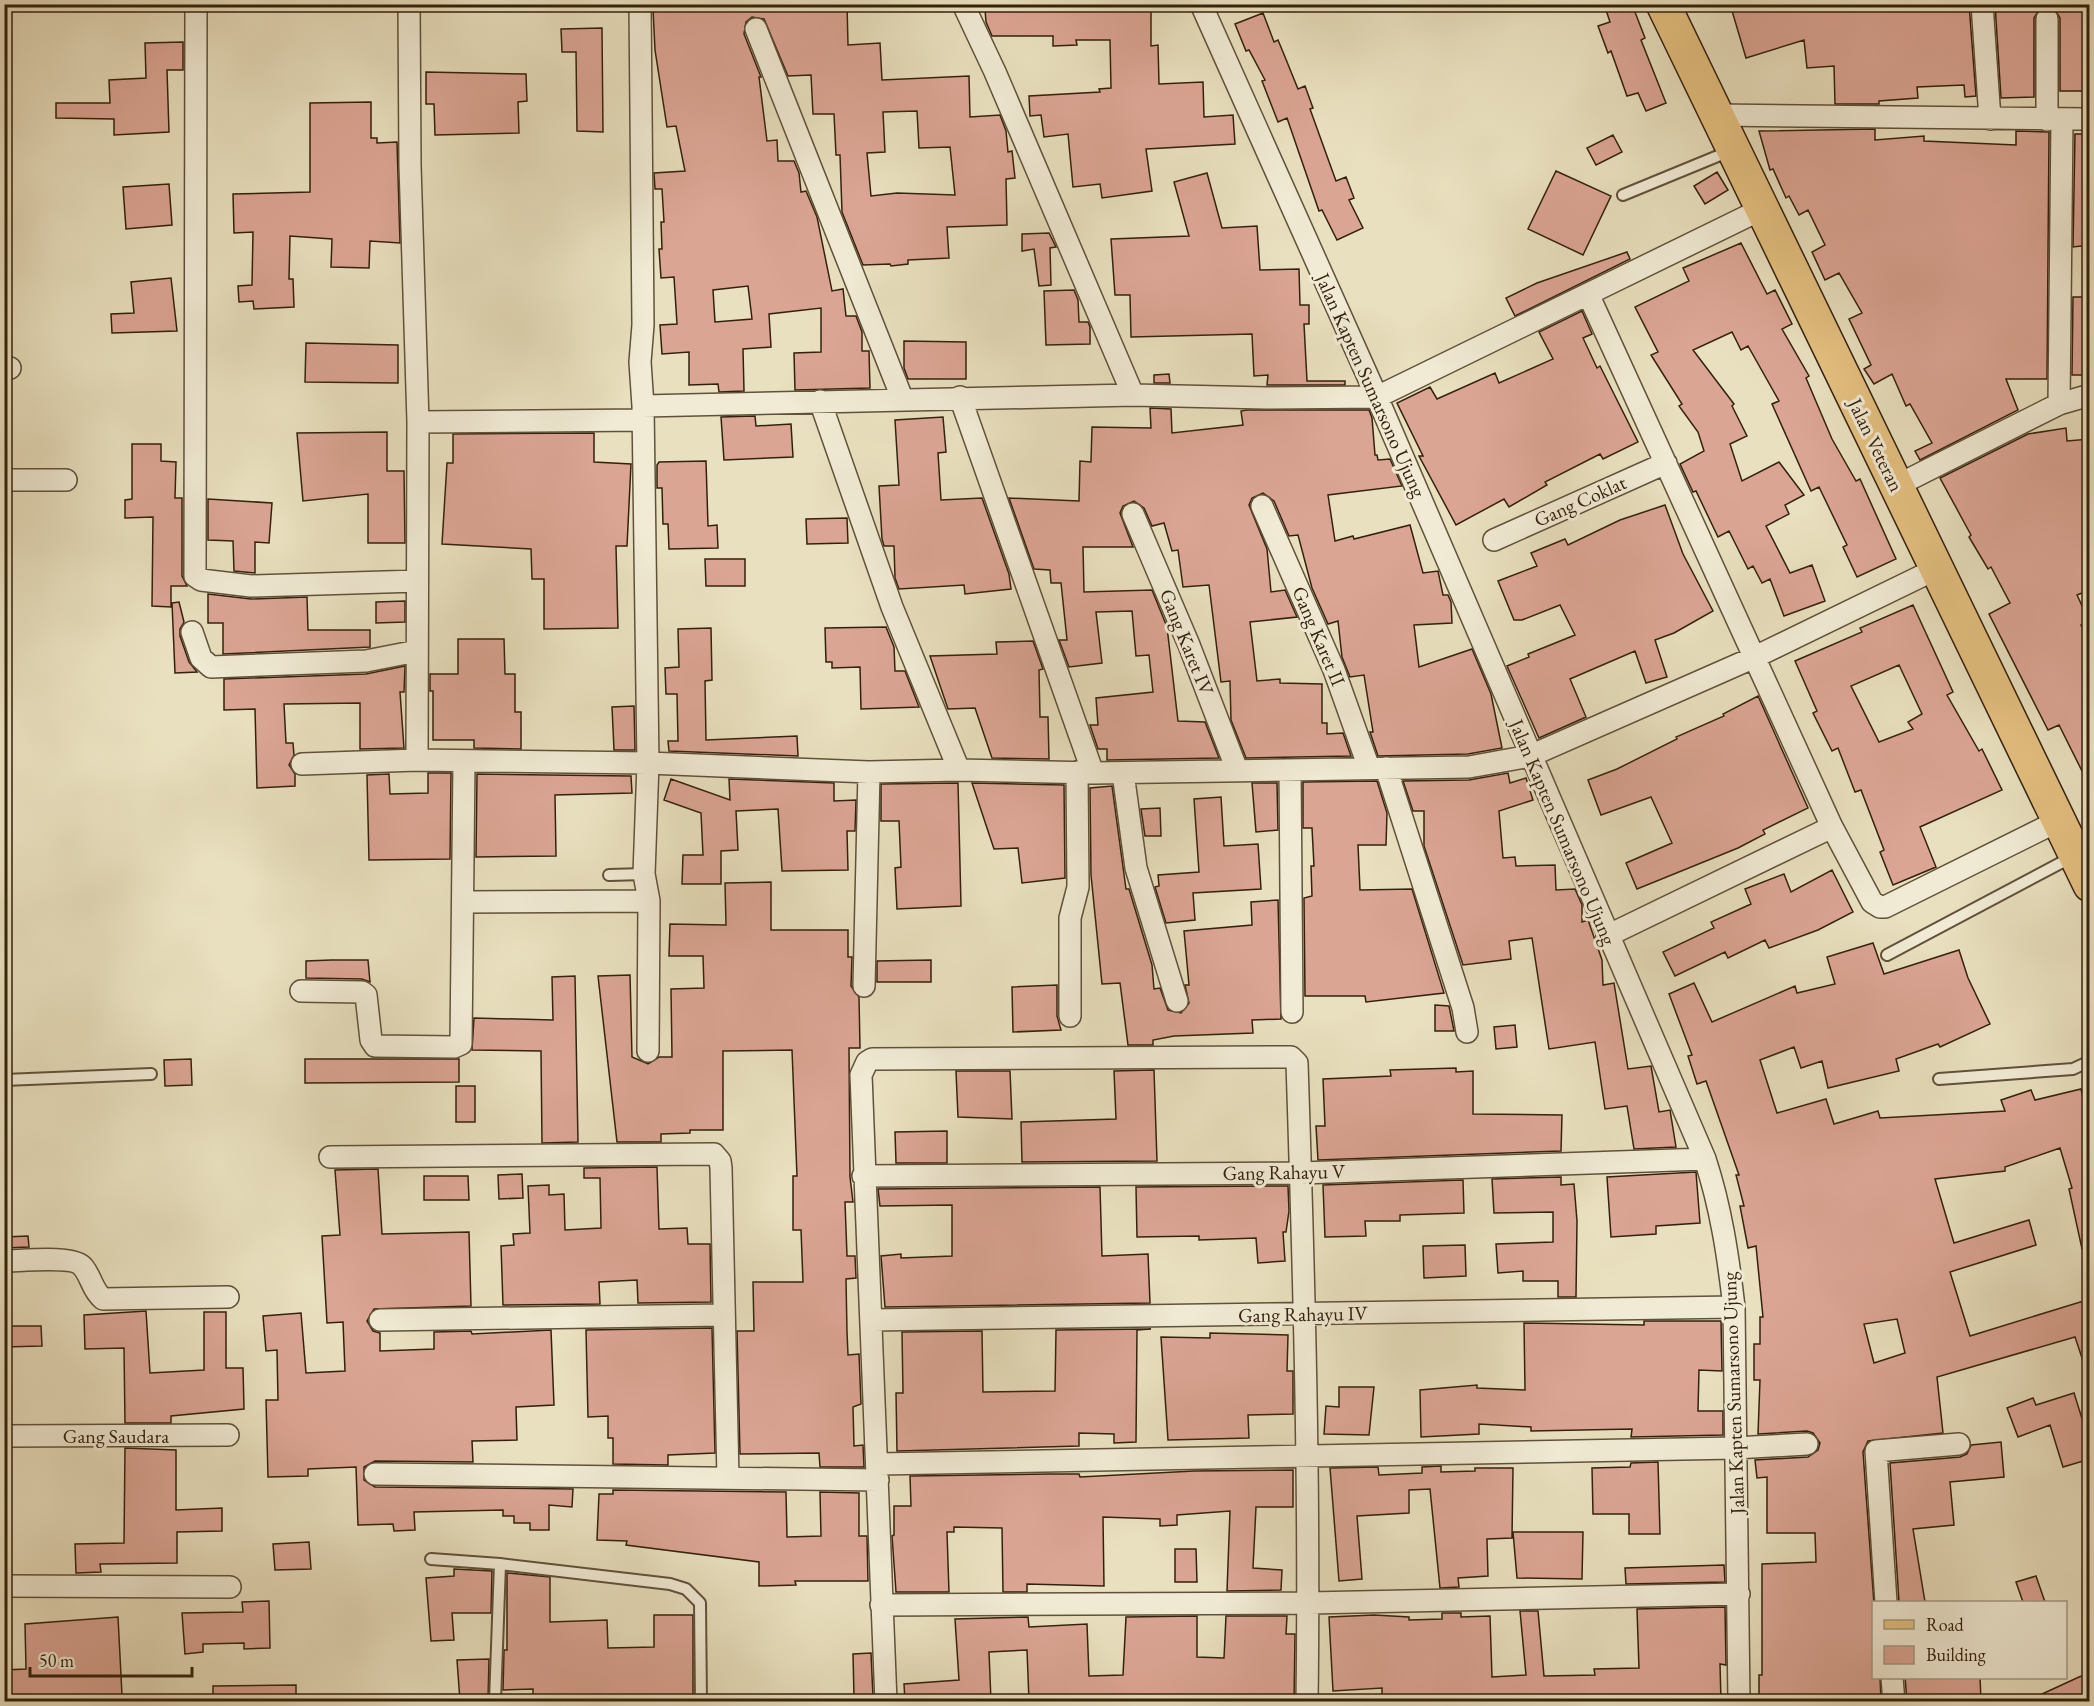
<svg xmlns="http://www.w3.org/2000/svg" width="2094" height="1706" font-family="'EB Garamond',serif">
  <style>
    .building { fill: #dba594; stroke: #34210d; stroke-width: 1.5; fill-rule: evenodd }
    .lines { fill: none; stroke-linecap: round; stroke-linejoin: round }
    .service-casing { stroke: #61513a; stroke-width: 14 }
    .minor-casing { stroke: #61513a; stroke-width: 24 }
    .primary-casing { stroke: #34210d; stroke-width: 36 }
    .service { stroke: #f1ebd5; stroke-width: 10 }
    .minor { stroke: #f1ebd5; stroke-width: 21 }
    .primary { stroke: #e4c080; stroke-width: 33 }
    .labels { text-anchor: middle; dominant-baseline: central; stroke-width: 6; stroke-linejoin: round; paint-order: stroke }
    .street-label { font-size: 20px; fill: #34210d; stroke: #f1ebd5 }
  </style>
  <rect width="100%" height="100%" fill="#e9e0bf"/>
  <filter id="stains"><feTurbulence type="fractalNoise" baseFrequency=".00333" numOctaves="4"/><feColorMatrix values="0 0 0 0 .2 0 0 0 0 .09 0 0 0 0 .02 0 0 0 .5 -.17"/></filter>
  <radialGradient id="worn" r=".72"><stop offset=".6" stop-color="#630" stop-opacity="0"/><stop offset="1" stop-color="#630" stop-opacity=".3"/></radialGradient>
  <path class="building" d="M733,4H847L848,45L880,43L882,80L969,76L970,117L1000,115L1006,131L1008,152L1012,151L1015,178L1006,179L1007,225L947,227L949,258L908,260V264L891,266L890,264L863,265L842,212L840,155H836L834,114H813L811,75L788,76L764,19L752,17L746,22L744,34L761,77H759L767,141L777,140L778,161H794L799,173L801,192L806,191L817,217L832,291L843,289L846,316H856L862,332V351H869L870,388L795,390L794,353L821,352V308L769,314L771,347L743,349L744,391L719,392L718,384L689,385V352L662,354L660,325L677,324L674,277L661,278L659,249H662L661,222H664L662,189H655L654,173L685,171L676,126L667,127L655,50L653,9ZM917,111L919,148L950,147L955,195L897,193L871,196L867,153L885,152L883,112ZM748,286L752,319L715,322L713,290Z
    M1604,4H1630L1635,12L1645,38L1641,40L1666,103L1646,111L1638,93L1627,96L1611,51L1608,53L1598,26L1610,22Z
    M1730,4H1969L1976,96L1965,97L1964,85L1917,87L1918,98L1879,101V104H1835L1834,66L1807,68L1804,40L1746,58Z
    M1995,4H2090V91H2060V18L2054,8L2046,6L2040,8L2034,18V97L2001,98Z
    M1151,5V46L1158,45L1159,84L1203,82L1204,117L1233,115L1235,144L1146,149L1152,191L1102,198L1100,184L1073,187L1068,134L1044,137L1041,115L1030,116L1029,96L1100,92L1099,89L1111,88L1110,40H1076L1077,45L1053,46V36H992L986,22L985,9Z
    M1263,13L1274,42L1278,40L1283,52L1298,89L1305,86L1313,108L1310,109L1336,181L1346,177L1354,198L1349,200L1363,228L1337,240L1322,210L1319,211L1287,118L1278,122L1262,81L1265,80L1249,50L1246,51L1235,24Z
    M602,28L603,132L577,131L576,52H562L561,29Z
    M183,42V70H167L169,132L114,135V119L56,118V103H110L109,80L146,78L145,43Z
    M426,72L526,74L527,101L518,102L519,133L435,135L434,104H426Z
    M371,102V138H377V143L397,142L400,243L370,241L369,268L331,267L332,239L290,236L289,279H293L294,307L254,309L253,301L239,302L238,286L252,285L253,232L234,233L233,194L310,192V103Z
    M1875,129V140L1924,136V141L2016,145V131L2049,132L2047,379H2006L2018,410L1920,460L1915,451L1932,443L1910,404L1906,406L1892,374L1874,384L1864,369L1871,365L1849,319L1862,313L1839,273L1825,280L1812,252L1825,245L1808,210L1799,215L1789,196L1786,198L1773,169L1770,170L1759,131Z
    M2075,134H2090V245L2073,247Z
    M1613,135L1622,152L1596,165L1587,148Z
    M1556,171L1611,196L1583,255L1528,229Z
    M1717,172L1728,190L1705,204L1694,186Z
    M1207,173L1222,228L1257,226L1260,270L1299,269L1300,305H1309V324H1304L1307,381H1345V385H1267L1268,375L1254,376L1252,334L1131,337L1130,295H1115L1111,239L1189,236L1174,182Z
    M169,184L172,225L126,229L123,187Z
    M1049,233L1056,247L1050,248L1051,285L1039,286L1034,249L1022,251V234Z
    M1741,243L1767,294L1775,290L1792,324L1782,329L1809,376L1806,378L1832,439L1856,481L1860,479L1896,559L1857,577L1843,547L1847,545L1819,487L1811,491L1772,404L1779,401L1748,346L1741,350L1732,332L1693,350L1734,404L1732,406L1747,436L1730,444L1742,481L1779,462L1804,495L1785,505L1789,514L1766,526L1790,573L1812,565L1825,601L1784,616L1770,579L1762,583L1753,566L1748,569L1729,531L1718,537L1696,491L1693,492L1680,464L1704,451L1698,432L1679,406L1682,404L1651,355L1658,352L1635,307L1689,281L1683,268Z
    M1627,252L1630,259L1515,316L1506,298L1537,283Z
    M171,278L177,331L112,333L111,314L134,313L131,282Z
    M1074,290L1078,300L1079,322H1088L1090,327V344L1046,345L1044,291Z
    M2073,297H2090V375H2072Z
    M1582,311L1592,334L1583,338L1597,368L1600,366L1638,442L1603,459L1600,454L1545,482L1547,485L1509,507L1504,499L1456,525L1419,456H1423L1397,403L1430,387L1437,399L1495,373L1499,383L1553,359L1539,332Z
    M904,341L966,342V379H908L904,368Z
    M306,343L398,345V383L305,382Z
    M1169,374L1170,383H1154V375Z
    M1150,408L1171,409L1172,433L1243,425L1241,411L1247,410H1369L1372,418L1375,455H1377L1378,460L1390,459L1402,486L1328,495L1335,541L1353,536L1354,539L1410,525L1423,573L1438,571L1443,595H1448L1451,602L1452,623L1414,625L1419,667L1472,649L1491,694L1502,748L1468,754L1378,756L1370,732H1373L1364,675L1350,677L1342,657L1338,621L1328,624L1312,588L1298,535L1289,536L1274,501L1263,493L1252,498L1249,505L1267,549L1271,592L1285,590L1297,617L1250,622L1257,681L1280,679V683L1322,684V723H1327V734L1343,733L1351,756L1246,758L1231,720L1230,681L1221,682L1209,585L1183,587L1178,550L1172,551L1164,523L1152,526L1144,508L1134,501L1123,506L1120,513L1133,547H1083L1084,592L1152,590L1167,627L1178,721L1205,722L1219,758L1107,760V749H1098L1090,725H1098L1096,698L1153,692L1149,655L1136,656L1132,611L1096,612L1102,663L1069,667L1059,640H1067L1061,583H1051L1050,570L1034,569L1009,498L1079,501L1080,461L1091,462L1092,427L1151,428Z
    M755,416L756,426L791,424L793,457L724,460L721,417Z
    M943,417L946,452L938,453L941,500L982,498L1009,574L1011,589L965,594L964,585L899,589L895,578L894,546H884L882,539L879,486L899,485L895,420Z
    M2066,428L2067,441L2090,439V590L2077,595L2089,621L2081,625L2090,643V787L2059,725L2048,730L1989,614L2010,603L1991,567L1988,569L1969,537L1971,535L1940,478L2028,434Z
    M387,432V471H404L405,543H368V494L303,501L297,433Z
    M594,433V462L631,464L627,546H616L618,628L544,629V579H532L531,549L442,544L447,463H453V434Z
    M132,444H161V461L176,462L175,498H182V576L187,586H171V607L152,606L153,517L125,518V500L132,499Z
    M706,461L708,526L717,525L718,548L669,549L668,524H663L662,488H657V465L659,462Z
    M208,499L272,503L269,543L255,542V573L234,571L233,541L208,540Z
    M1665,505L1683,554L1713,611L1674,633L1655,640L1667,677L1646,683L1635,651L1570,679L1586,717L1539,738L1507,666L1529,657L1528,654L1575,635L1560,605L1522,620H1514L1498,581L1537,566L1531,553L1565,539L1568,545L1620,520Z
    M847,518L848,543L807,544L806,519Z
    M705,559H745V586H706Z
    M208,594L251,599L307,597L308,630H370V647L223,654V623H208Z
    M405,601V622L376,623V602Z
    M179,602L184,622L180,629V636L189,662L197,672L175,673L172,603Z
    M1913,605L1953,692L1947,695L1979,751L1982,749L2002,790L1920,827L1936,867L1893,885L1880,852L1884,850L1861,790L1855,792L1838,748L1832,751L1813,713L1817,711L1795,661L1862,632L1860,628ZM1899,665L1922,714L1908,722L1913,729L1879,742L1851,686Z
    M886,627L894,647L895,671H905L919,707L861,709L860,667L832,668V662H826L825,628Z
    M711,628L712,680L705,681L706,740L797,736L798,756L669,751L668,741H678L677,694H666L665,668L679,667L678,629Z
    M458,639H504L505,674H515V712H521V749L474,748V740H433V691H430V674H458Z
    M1033,641L1043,669L1039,670L1040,717H1048L1049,759L992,758L975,708L948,709L930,656L997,654L996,642Z
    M405,666L404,692H400L404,748L360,749V703L284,704L286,743H293L294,755L289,765L295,774V786L257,788L255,709L224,710V679L366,674Z
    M1758,696L1808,808L1763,830L1765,834L1738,848L1637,889L1626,863L1672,843L1651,797L1601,815L1588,780L1617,769L1677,739L1676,737L1724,716L1723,714Z
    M634,706L635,750H614L612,707Z
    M428,773H451L450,859L369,860L367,775L389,774L390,794L428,793Z
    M1508,773L1510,783L1526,778L1533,800L1499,811L1503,858L1515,857L1516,866L1555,865L1556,890L1575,889L1582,905V922L1588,920L1602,960L1603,985L1614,983L1628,1069L1651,1066L1659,1112L1670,1110L1676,1147L1634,1149L1627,1106L1605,1109L1595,1042L1549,1049L1532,938L1509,941L1511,959L1463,965L1424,846V811H1413L1403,781L1469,780Z
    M477,774L631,776L632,793L555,795L556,856L476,857Z
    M671,779L730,800L729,779L834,783V801L856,800L855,831H847L848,870L782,871L778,809L736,811L738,850L721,851V884H682L683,855H703L701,813L664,800Z
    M1377,781L1387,813L1386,845H1358L1360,890L1412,889L1444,993L1366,1002L1365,996H1305L1304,898L1312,896L1311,866H1314L1312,828H1303V782Z
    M958,783L961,906L897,909L895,868L901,867L899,821H881V784Z
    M972,783L1064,785L1065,878L1022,883L1018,848L994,849Z
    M1252,783H1277L1278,830L1256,832Z
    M1112,786L1126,889H1129L1152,965L1154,989L1160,988L1168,1010L1181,1013L1189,1003L1185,985H1189L1184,931L1252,925L1251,902L1278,900L1281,1019L1252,1020L1253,1033L1174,1036L1153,1040V1045H1128L1120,983L1102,984L1091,875L1090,788Z
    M1221,797L1224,846L1258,844L1261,889L1193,893L1195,920L1166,923L1155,887L1159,886L1158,875L1199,872L1194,799Z
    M1160,808L1161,836H1145L1141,809Z
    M1832,870L1853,912L1818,930L1769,948L1765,940L1728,958L1725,952L1675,976L1663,952L1714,928L1711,922L1751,904L1745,889L1784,874L1791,892Z
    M771,882V930H848V957H852L851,986L859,997L860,1048H849L850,1177L853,1202H845L847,1256H855L856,1278L846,1279L847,1332L848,1355L859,1354L861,1404L853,1407L854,1446L863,1445L864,1467H820L819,1453L740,1454L737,1331H754L753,1282H803L801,1230H793V1176H797L792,1050L723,1051V1130H690V1133L661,1134V1142H617L598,976L630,975L632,1057L648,1064L659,1057H672L671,989L704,988L703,956H669L670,924L726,925L725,883Z
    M1873,943L1884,974L1959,950L1968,978L1990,1024L1940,1047L1938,1044L1896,1059L1899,1071L1828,1088L1822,1061L1801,1068L1794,1047L1760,1060L1777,1113L1826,1099L1834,1124L1878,1111L1880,1118L2005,1111L2001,1100L2031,1090L2035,1100L2081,1089L2090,1126V1248L2082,1249L2069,1189L2072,1188L2060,1148L2005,1167V1171L1935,1179L1954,1243L2029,1220L2036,1245L1950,1272L1970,1336L2090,1299V1370H2086L2075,1337L1937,1377L1943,1433L1868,1441L1863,1452L1874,1604V1677H1880L1881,1701H1762V1698H1759V1675H1762V1564L1816,1562L1815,1533H1767V1477L1757,1478L1755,1460L1808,1457L1818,1450L1820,1443L1813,1433L1807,1431L1758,1434L1760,1380H1754V1344H1760V1317H1763L1756,1246L1748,1248L1740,1206H1744L1736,1175H1739L1706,1081L1697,1084L1688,1056L1692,1055L1669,994L1694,983L1712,1022L1795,986L1797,993L1835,984L1827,957ZM1897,1319L1905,1353L1874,1363L1864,1324Z
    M331,960H368L370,982L362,979L306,978V961Z
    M931,960V982H877V961Z
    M575,976L578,1142L542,1143L541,1051L472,1050L474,1018L553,1020L552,977Z
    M1057,985V1016L1061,1030L1013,1032L1012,987Z
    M1435,1005L1449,1006L1454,1031H1435Z
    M1515,1025L1517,1047L1496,1049L1494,1027Z
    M191,1059L192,1085L165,1086L164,1060Z
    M305,1059H459V1082L305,1083Z
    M1456,1068V1072L1473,1071V1114L1562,1115L1561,1151L1318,1160L1316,1126H1325L1323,1079L1391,1076L1390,1070Z
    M1154,1070L1157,1161L1022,1162L1021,1122L1116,1119L1114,1071Z
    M956,1071H1010L1012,1119L958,1117Z
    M456,1086H475V1122H456Z
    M947,1131V1163H896L895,1132Z
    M657,1167L659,1229L687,1228L688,1244H710L711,1302L638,1303L637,1280L599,1282L600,1304L503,1305L501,1246L514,1245L513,1234L530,1233L528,1186L549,1185V1195L564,1194L565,1230L601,1228L600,1178H584V1168Z
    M378,1169L382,1234L469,1232L471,1306L374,1309L367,1321L373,1331L380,1333V1351L434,1349V1332L471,1331L472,1334L551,1330L554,1405L516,1407L517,1440L472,1441L473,1462L375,1461L364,1467V1480L375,1487L573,1489L572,1507L549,1505V1530H530V1523H514V1516H503V1510L414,1512L415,1530L394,1531L393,1524L358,1525L356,1467L308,1469V1476L268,1477L266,1400H278L277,1350L266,1351L263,1316L301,1313L306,1373L345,1371L343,1322L327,1323L322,1236L340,1235L335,1170Z
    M1696,1172L1700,1223L1656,1226V1234L1611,1237L1607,1177Z
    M522,1174L523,1198L499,1199L498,1175Z
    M424,1176H468L469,1200H424Z
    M1561,1177V1185L1574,1184L1577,1221L1576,1297H1558V1281H1523V1271L1498,1273L1496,1244L1553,1242V1212L1494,1213L1492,1179Z
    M1463,1180L1464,1213L1400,1215V1221H1365L1366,1236L1325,1237L1323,1185Z
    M1288,1186L1289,1211L1286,1232H1283L1285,1261L1258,1263L1256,1238L1199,1240V1236L1137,1237L1136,1187Z
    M1100,1187L1102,1256L1148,1254L1150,1303L885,1307L881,1256L901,1254V1258L952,1256V1205L880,1206L878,1189Z
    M28,1236L29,1247L4,1248V1237Z
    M1465,1245L1466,1276L1424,1278L1423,1246Z
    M146,1311L150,1373L204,1370V1312H226V1368H243L244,1409L171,1416V1423H125L124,1348L85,1349L84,1315Z
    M1644,1321H1721L1722,1371L1699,1370L1698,1411H1723V1435L1631,1437L1632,1429L1531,1431V1427L1479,1424V1434L1421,1437L1420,1390L1477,1385V1388L1525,1390L1524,1323L1644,1325Z
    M4,1326H41L42,1346L4,1347Z
    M712,1328L715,1453L668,1455V1465L613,1464V1438H608V1416L588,1417L586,1330Z
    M1151,1329L1137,1330L1136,1442L1114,1443V1434L1079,1433V1446L897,1451L896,1393H903L902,1332L982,1331L983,1392L1055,1391L1056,1330Z
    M1210,1333L1288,1335L1287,1371H1293V1414L1248,1415L1249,1438L1168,1440L1161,1337L1210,1338Z
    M1339,1387H1374L1369,1435L1324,1434L1326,1406L1339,1407Z
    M2074,1393L2090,1444V1459L2063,1467L2050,1425L2018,1437L2007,1408L2033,1398L2036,1405Z
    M2001,1442L2004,1477L1950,1482L1954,1525L1913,1529L1925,1602H1899L1890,1463L1960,1457L1967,1454L1971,1445Z
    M125,1448L176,1450V1510L222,1508V1531L177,1532V1563L100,1564L101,1572L76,1573L75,1544L124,1543Z
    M1658,1462L1660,1534H1629V1514H1593L1592,1468L1630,1467L1631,1463Z
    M1441,1466V1472L1475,1471V1468H1513L1512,1538L1487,1539L1488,1576L1458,1578L1459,1587L1440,1588L1430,1489L1409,1490V1513L1357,1516L1362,1579L1339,1581L1330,1468L1378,1467L1379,1475L1422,1473V1467Z
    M1293,1470V1507H1256L1253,1568L1282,1570L1281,1590L1227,1591L1230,1511L1177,1515V1525L1160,1526V1519L1103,1517L1104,1586L1027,1584V1592H1003L1002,1528L954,1527V1532H947L949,1592H896L892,1536L894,1535V1506H911L910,1476L1049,1474H1079L1080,1477L1194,1471Z
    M613,1490L786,1492L787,1537L821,1536L820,1492L859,1493V1536H867L868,1581H795L796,1585L759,1586V1562L626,1545L627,1541L597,1540L599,1494H613Z
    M1513,1532H1583L1582,1579L1517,1578Z
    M309,1542L311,1569L275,1570L273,1544Z
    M1175,1549H1196L1197,1582H1175Z
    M1724,1565L1725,1582L1626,1584L1625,1568Z
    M454,1569L492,1571L491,1613H452L454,1640L431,1641L426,1578L454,1576Z
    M507,1573L550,1577V1622L607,1620L608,1648L654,1647V1615H693V1701H533V1689L503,1690L504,1650H507Z
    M2036,1576L2045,1602H2023L2016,1582Z
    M269,1601L270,1648L244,1649V1643L203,1644V1652L185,1654L182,1613L243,1612L242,1602Z
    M1725,1607L1726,1665L1720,1664L1721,1701H1382V1688L1333,1691L1329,1617L1374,1615L1409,1617V1620L1442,1619V1613H1461V1617L1490,1616L1492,1677L1526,1675L1520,1611H1538L1544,1676L1595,1675L1594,1669L1639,1668L1637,1609Z
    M1197,1616V1657L1224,1658L1226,1616H1287L1286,1634H1295L1294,1701H1029L1027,1650L989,1652L991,1701H905L904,1684L959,1680L955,1619L1028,1617L1029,1627L1087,1624L1089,1676L1123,1675L1126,1617Z
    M118,1617L122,1695L53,1699V1701H4V1670L26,1669L25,1624Z
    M871,1653L873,1697H854L853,1654Z
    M489,1659L488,1701H460L457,1660Z
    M2090,1673V1701H2027L2079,1677Z
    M1905,1677H1980L1981,1701H1907Z
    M296,1685V1701H213V1686Z"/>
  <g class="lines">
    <defs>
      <path id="service" d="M1623,195L1730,151
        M609,875L644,874
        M1887,955L2072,857
        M1939,1079L2073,1069L2090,1061
        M4,1080L151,1074
        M431,1559L500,1564L670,1584L686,1589L700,1603L701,1702
        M495,1702L500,1564"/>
      <path id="minor" d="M196,4L195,576L201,580L251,586L417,581
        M409,4L410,165L418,422L417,760
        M640,4L643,325L640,362L643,406L648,763L644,874L649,901L648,1051
        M963,4L995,72L1133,395
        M1201,4L1377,397L1705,1159C1721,1208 1728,1255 1734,1307L1739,1702
        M1982,4L1990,119
        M756,29L902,398
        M1716,115L2090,119
        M2047,120V19
        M1589,296L1832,827L1872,902L1880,907H1885L2058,821
        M4,368H10
        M960,397L1093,773
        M820,401L892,607L959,770
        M2059,404L2062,120
        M643,406L1133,395L1266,398L1377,397L1762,209
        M418,422L643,420
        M4,480H66
        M1896,486L2059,404L2090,395
        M1262,506L1334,670L1369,768
        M1133,514L1189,645L1237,770
        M1494,540L1666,463
        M192,632L201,658L211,667L366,661L417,651
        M302,764L417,760L648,763L869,772L959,770L1093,773L1469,767L1530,756L1755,657L1936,569
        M1386,768L1463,1008L1467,1032
        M1290,770L1292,1012
        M1123,773L1136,868L1177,1001
        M463,902L649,901
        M1607,936L1832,827
        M864,986L869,772
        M301,991L362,992L366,995L371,1040L375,1046L454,1047L461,1044L464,762
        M1070,1016V918L1078,887L1077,772
        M330,1157L714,1154L720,1161L721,1168L728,1478
        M863,1176L1301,1173L1705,1159
        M4,1261C21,1261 74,1255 83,1267C92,1278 92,1290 103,1299L228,1297
        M380,1320L722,1315
        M872,1320L1734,1307
        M4,1436L228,1435
        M878,1464L1735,1448L1807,1444
        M375,1474L878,1480
        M4,1586L230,1587
        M1886,1602L1876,1451L1959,1444
        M881,1605L1309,1603L1739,1594
        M1892,1678L1894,1702
        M886,1702L861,1075L867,1062L872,1059L1291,1057L1297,1063C1304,1276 1310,1489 1307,1702"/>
      <path id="primary" d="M1663,4L2090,885"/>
    </defs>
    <use href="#service" class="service-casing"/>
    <use href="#minor" class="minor-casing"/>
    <use href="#primary" class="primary-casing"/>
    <use href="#service" class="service"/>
    <use href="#minor" class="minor"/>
    <use href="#primary" class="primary"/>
  </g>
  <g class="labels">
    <g class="street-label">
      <text transform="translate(1371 385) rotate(66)">Jalan Kapten Sumarsono Ujung</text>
      <text transform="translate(1876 445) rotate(64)">Jalan Veteran</text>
      <text transform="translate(1580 501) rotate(-24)">Gang Coklat</text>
      <text transform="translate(1319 636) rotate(67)">Gang Karet II</text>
      <text transform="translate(1187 642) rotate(68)">Gang Karet IV</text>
      <text transform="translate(1563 832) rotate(67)">Jalan Kapten Sumarsono Ujung</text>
      <text transform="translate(1284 1172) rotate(-1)">Gang Rahayu V</text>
      <text transform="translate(1303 1314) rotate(-1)">Gang Rahayu IV</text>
      <text transform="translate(1733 1393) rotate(-92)">Jalan Kapten Sumarsono Ujung</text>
      <text x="116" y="1436">Gang Saudara</text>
    </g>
  </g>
  <rect width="2094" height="1706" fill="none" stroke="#e9e0bf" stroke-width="24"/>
  <rect x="6" y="6" width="2082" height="1694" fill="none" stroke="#34210d" stroke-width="3"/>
  <rect x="12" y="12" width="2070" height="1682" fill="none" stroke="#34210d" stroke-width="1.5"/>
  <rect x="1872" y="1601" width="195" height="78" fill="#f1ebd5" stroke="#a59a85" stroke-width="1.5"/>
  <rect x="1884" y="1620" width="30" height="9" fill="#e4c080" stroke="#a59a85" stroke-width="1.5"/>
  <text x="1926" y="1631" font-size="18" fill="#34210d">Road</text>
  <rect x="1884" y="1646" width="30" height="18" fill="#dba594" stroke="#a59a85" stroke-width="1.5"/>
  <text x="1926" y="1661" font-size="18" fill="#34210d">Building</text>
  <path d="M30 1667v9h162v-9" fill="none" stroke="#34210d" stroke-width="3"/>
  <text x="39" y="1667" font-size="18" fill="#34210d" stroke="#f1ebd5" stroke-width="4.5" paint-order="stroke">50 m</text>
  <rect width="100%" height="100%" filter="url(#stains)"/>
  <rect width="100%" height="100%" fill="url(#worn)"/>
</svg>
